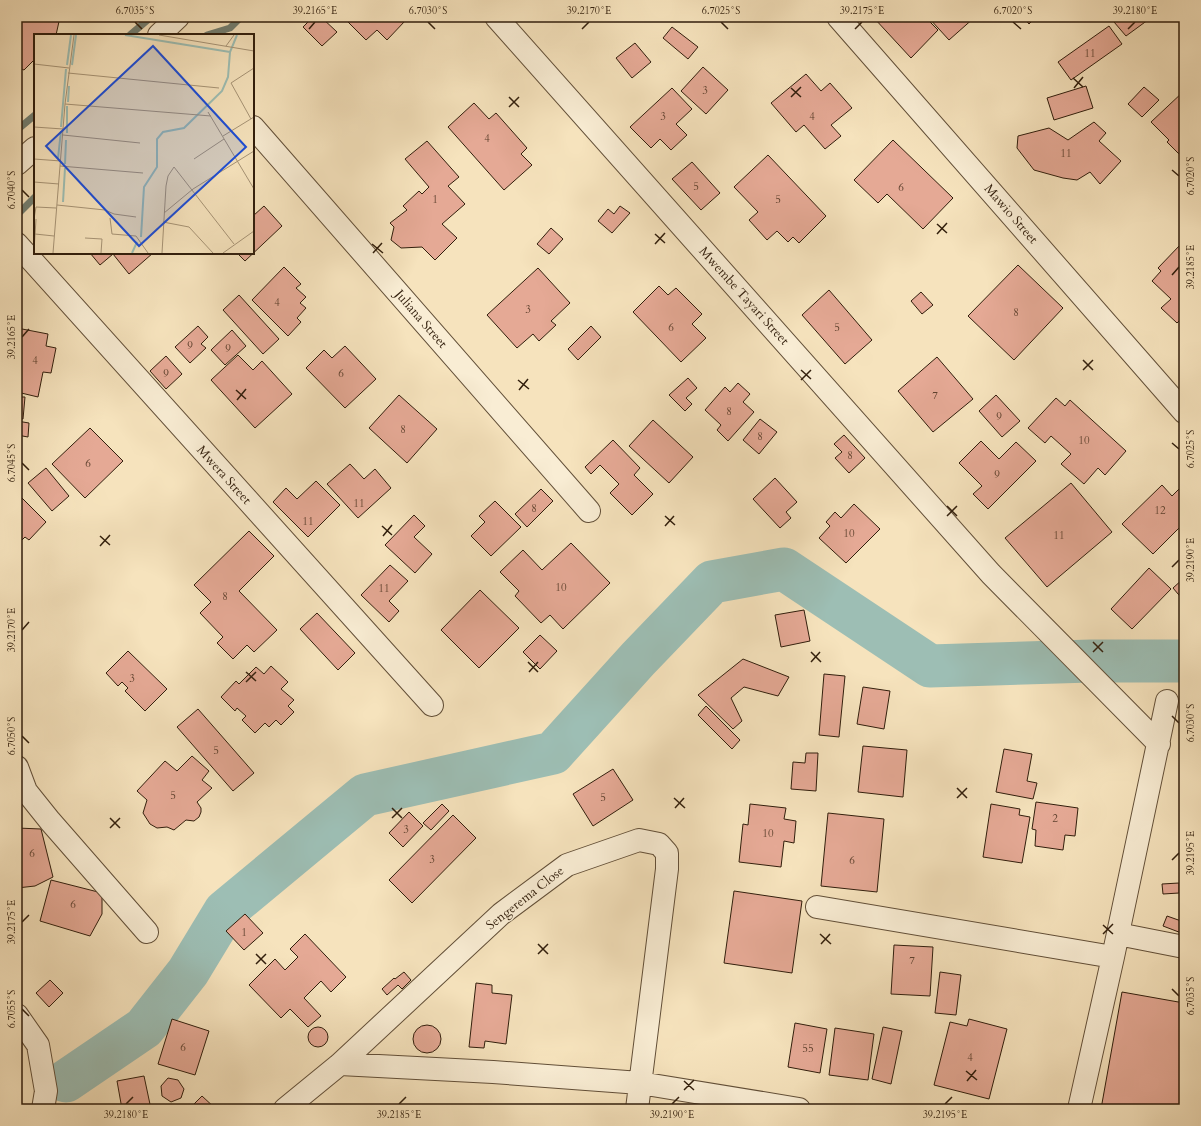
<svg xmlns="http://www.w3.org/2000/svg" width="1201" height="1126" font-family="Cardo,serif">
  <style>
    .lines { fill: none; stroke-linecap: round; stroke-linejoin: round }
    .stream { stroke: #727e71; stroke-width: 7 }
    .river { stroke: #9dbeb4; stroke-width: 43 }
    .building { fill: #e5a995; stroke: #311e0c }
    .street-casing { stroke: #624f38; stroke-width: 24 }
    .street { stroke: #f9edd4; stroke-width: 22 }
    .ticks { fill: none; stroke: #311e0c; stroke-width: 1.5 }
    .labels { text-anchor: middle; dominant-baseline: central; stroke-width: 3; stroke-linejoin: round; paint-order: stroke }
    .number-label { font-size: 11px; fill: #5e412e }
    .street-label { font-size: 13px; fill: #311e0c; stroke: #f9edd4 }
    .inset-river { fill: none; stroke: #9dbeb4; stroke-width: 2 }
    .inset-road { fill: none; stroke: #a79476; stroke-width: 1 }
    .view { fill: #1d4ed8; fill-opacity: 0.15; stroke: #1d4ed8; stroke-width: 2 }
    .inset-edge { fill: none; stroke: #311e0c; stroke-width: 2 }
    .neatline { fill: none; stroke: #311e0c; stroke-width: 1.5 }
    .ticks-label { font-size: 10px; text-anchor: middle; fill: #311e0c }
  </style>
  <rect width="100%" height="100%" fill="#f6e3bd"/>
  <filter id="stains"><feTurbulence type="fractalNoise" baseFrequency=".005" numOctaves="4"/><feColorMatrix values="0 0 0 0 .2 0 0 0 0 .09 0 0 0 0 .02 0 0 0 .5 -.17"/></filter>
  <radialGradient id="worn" r=".72"><stop offset=".6" stop-color="#630" stop-opacity="0"/><stop offset="1" stop-color="#630" stop-opacity=".3"/></radialGradient>
  <g class="lines">
    <path class="stream" d="M130,35L151,17
      M207,35L230,28L241,17
      M17,130L35,115
      M17,215L35,197"/>
    <path class="river" d="M66,1081L144,1028L188,972L225,911L365,795L553,753L638,659L712,582L784,569L930,666L1091,661H1184"/>
  </g>
  <path class="building" d="M17,17H60L56,35H35V59L24,70L17,67Z
    M313,17H321L337,32L322,46L303,27Z
    M343,17H401L405,21L387,40L377,30L366,40Z
    M875,17H925L938,30L911,58L874,18Z
    M928,17H975L949,40Z
    M1023,17H1036L1029,24Z
    M1120,17H1152L1126,36L1114,22Z
    M1109,26L1122,44L1071,80L1058,62Z
    M672,27L698,47L688,59L663,38Z
    M635,43L651,62L632,78L616,58Z
    M703,67L728,90L706,114L681,91Z
    M806,74L821,91L830,83L852,108L831,125L841,136L825,149L804,125L796,132L771,103Z
    M1086,86L1093,108L1054,120L1047,98Z
    M1144,87L1159,100L1142,117L1128,104Z
    M672,88L692,109L676,124L687,135L671,150L660,139L651,148L630,127Z
    M1184,91V159L1167,142L1169,140L1151,122Z
    M474,103L489,119L496,113L527,148L521,154L532,165L504,190L448,127Z
    M1094,122L1106,133L1099,141L1121,161L1100,184L1090,172L1077,180L1063,178L1034,170L1017,148L1018,136L1049,128L1068,140Z
    M893,140L953,198L923,229L887,194L878,203L854,180Z
    M427,141L459,177L448,186L465,204L442,224L457,238L435,260L422,247L401,248L391,240L394,227L390,223L407,210L403,206L419,191L422,194L429,187L405,159Z
    M768,155L826,216L799,243L793,237L788,242L777,231L767,240L749,220L758,212L734,187Z
    M692,162L720,193L701,210L672,179Z
    M264,206L282,226L245,261L237,253H253V216Z
    M620,206L630,213L612,233L598,221L608,209L614,214Z
    M551,228L563,239L549,254L537,244Z
    M1181,244L1184,247V316L1177,323L1161,308L1171,299L1152,281L1161,271L1158,268Z
    M90,253H153L129,274L113,254L100,265Z
    M1018,265L1063,308L1014,360L968,316Z
    M284,267L301,284L296,288L306,297L300,303L306,308L297,318L301,322L288,336L252,300Z
    M538,268L570,303L551,321L556,325L539,341L533,334L517,348L487,315Z
    M659,286L668,295L676,288L702,314L692,324L706,338L681,362L633,312Z
    M829,290L872,340L845,364L802,315Z
    M921,292L933,305L922,314L911,301Z
    M239,295L279,339L263,354L223,310Z
    M198,326L208,337L201,344L206,348L190,363L175,347Z
    M591,326L601,337L578,360L568,349Z
    M17,328L48,334L46,346L56,348L51,373L43,372L38,397L17,392Z
    M232,330L246,346L225,365L211,350Z
    M345,346L376,379L345,408L306,368L324,350L332,358Z
    M238,355L253,370L262,361L292,394L255,428L211,380Z
    M166,356L182,374L166,389L150,371Z
    M937,357L973,399L933,432L898,391Z
    M688,378L697,388L686,398L692,404L685,411L669,395Z
    M738,383L750,394L743,402L754,412L728,441L717,430L721,425L705,410L725,387L730,392Z
    M399,395L437,429L407,463L369,428Z
    M996,395L1020,421L1002,437L979,411Z
    M17,397H25L23,419L17,418Z
    M1056,398L1065,406L1070,400L1126,451L1105,475L1098,468L1084,484L1061,464L1071,454L1051,436L1045,443L1028,428Z
    M760,419L777,432L759,454L743,440Z
    M653,420L693,457L669,483L629,446Z
    M17,421L29,423L28,437L17,435Z
    M90,428L123,461L85,498L52,464Z
    M844,435L865,458L849,473L835,458L842,452L834,444Z
    M613,440L640,468L634,475L653,494L632,515L610,493L619,484L600,465L591,474L585,467Z
    M981,441L999,459L1016,442L1036,461L988,509L973,494L982,486L959,463Z
    M350,464L364,479L375,469L391,488L358,518L327,484Z
    M46,468L69,496L52,511L28,483Z
    M775,478L797,502L786,512L791,518L780,528L753,499Z
    M316,481L340,505L308,537L273,502L286,488L297,499Z
    M1071,483L1112,532L1047,587L1005,538Z
    M1184,484V523L1153,554L1122,524L1162,485L1172,496Z
    M541,489L553,501L527,527L515,514Z
    M19,495L46,522L29,540L25,537L21,541L17,537V497Z
    M495,501L521,527L491,556L471,536L485,522L479,516Z
    M854,504L880,529L846,563L819,538L830,526L826,522L835,512L841,518Z
    M414,515L425,526L414,537L432,554L415,573L385,545Z
    M249,531L274,556L239,591L277,630L254,652L247,645L233,659L217,643L223,637L200,613L211,602L194,585Z
    M571,543L610,583L563,629L550,615L541,623L515,596L519,591L500,572L523,550L542,570Z
    M390,565L408,581L389,601L399,611L389,622L361,595Z
    M1149,568L1171,589L1132,629L1111,609Z
    M1184,578V601L1173,588Z
    M480,590L519,628L479,668L441,630Z
    M804,610L810,641L781,647L775,615Z
    M317,613L355,653L338,670L300,629Z
    M540,635L557,651L540,669L523,652Z
    M128,651L167,689L145,711L125,691L128,688L122,682L118,686L106,673Z
    M743,659L789,677L778,696L744,687L731,698L742,721L733,729L698,695Z
    M271,666L288,682L281,689L294,700L288,706L294,712L281,725L276,720L269,727L265,723L255,733L242,720L246,716L237,708L235,711L221,697L236,681L239,684L256,667L264,674Z
    M824,674L845,676L839,737L819,735Z
    M863,687L890,691L884,729L857,724Z
    M706,706L740,740L732,749L698,715Z
    M198,709L254,773L233,791L177,727Z
    M863,746L907,750L903,797L858,792Z
    M1004,749L1032,754L1027,781L1037,783L1033,799L996,792Z
    M806,753H818L816,791L791,789L793,762L805,763Z
    M192,756L209,771L202,780L212,788L197,802L201,808V812L199,817L194,821L186,820L174,830L167,827L157,828L150,824L143,813L147,800L137,791L165,761L177,771Z
    M613,769L633,800L593,826L573,794Z
    M1036,802L1078,808L1075,836L1065,835L1063,850L1035,846L1036,830L1032,829Z
    M442,804L449,811L431,830L423,823Z
    M750,804L786,808L784,819L796,821L794,843L784,841L781,867L739,862L743,824L748,825Z
    M991,804L1020,809L1019,815L1030,817L1022,863L983,857Z
    M409,812L423,826L403,847L389,833Z
    M828,813L884,819L877,892L821,886Z
    M453,815L476,838L412,903L389,880Z
    M17,828L41,829L53,877L35,886L17,888Z
    M51,880L102,893V914L90,936L40,921Z
    M1179,883V893L1163,894L1162,884Z
    M734,891L802,901L792,973L724,963Z
    M245,914L263,933L244,950L226,931Z
    M1167,916L1184,922V934L1163,926Z
    M305,934L346,977L331,992L321,981L304,998L321,1016L308,1027L290,1009L281,1018L249,985L275,959L285,970L298,957L290,949Z
    M894,945L933,947L930,996L891,994Z
    M404,972L411,980L402,989L398,985L387,995L382,989L394,978L395,979Z
    M940,972L961,975L956,1015L935,1013Z
    M50,980L63,993L49,1007L36,993Z
    M476,983L492,985V993L512,995L506,1044L485,1041L484,1048L469,1047Z
    M1122,992L1184,1003V1109H1101Z
    M172,1019L209,1031L195,1075L158,1064Z
    M969,1019L1007,1029L989,1099L934,1085L950,1022L967,1026Z
    M795,1023L827,1029L820,1073L788,1067Z
    M413 1039a14 14 0 1 1 28 0a14 14 0 1 1-28 0Z
    M883,1027L902,1031L891,1084L872,1079Z
    M308 1037a10 10 0 1 1 20 0a10 10 0 1 1-20 0Z
    M835,1028L874,1034L868,1080L829,1075Z
    M144,1076L151,1109H122L117,1081Z
    M168,1078L178,1080L184,1089L181,1098L171,1102L162,1096L161,1086Z
    M202,1096L216,1109H189Z"/>
  <g class="lines">
    <defs>
      <path id="street" d="M496,17L991,574L1159,744
        M838,17L1184,412
        M159,35L178,17
        M253,127L589,511
        M17,164L35,148
        M17,244L432,705
        M17,767L26,791L50,821L147,932
        M817,907L1113,957
        M1118,934L1184,947
        M17,1015L38,1045L46,1091L43,1109
        M340,1064L493,1072L640,1083L799,1109
        M285,1109L340,1064L501,914L567,865L639,840L659,844L667,853V869L637,1109
        M1079,1109L1113,957L1167,701"/>
    </defs>
    <use href="#street" class="street-casing"/>
    <use href="#street" class="street"/>
  </g>
  <path class="ticks" d="M135,22L142,29M428,22L435,29M721,22L728,29M1013,22L1021,29M309,29L315,22M582,29L589,22M855,29L862,22M1128,29L1135,22M1073,78L1083,87M791,88L801,97M1074,88L1083,77M509,97L519,107M791,97L801,87M509,107L519,97M1172,170L1179,176M22,190L29,197M937,224L947,233M655,234L665,243M937,234L947,223M372,244L383,253M655,244L665,233M373,253L382,243M1172,275L1179,267M22,337L29,329M1083,360L1093,370M801,370L811,379M1083,370L1093,360M518,380L529,389M801,380L811,370M236,390L246,399M519,390L528,379M237,400L246,389M1172,443L1179,449M22,463L29,470M947,506L957,516M665,516L675,525M947,516L957,506M382,526L392,535M665,526L674,516M100,536L110,545M383,536L392,525M100,546L110,535M1172,567L1179,560M22,630L29,622M1093,642L1103,652M811,652L821,662M1093,652L1103,642M528,662L538,672M811,662L820,652M246,672L256,681M529,672L538,662M246,682L256,672M1172,716L1179,723M22,736L29,743M957,788L967,798M674,798L685,808M957,798L967,788M392,808L402,818M675,808L684,798M110,818L120,828M392,818L402,808M110,828L120,818M1172,860L1179,853M22,922L29,915M1103,925L1113,934M820,934L831,944M1103,934L1113,924M538,944L548,954M821,944L830,934M256,954L266,964M538,954L548,944M256,964L266,954M1172,989L1179,996M22,1009L29,1016M966,1071L977,1080M684,1081L694,1090M967,1081L976,1070M684,1090L694,1080M126,1104L133,1097M399,1104L406,1097M672,1104L679,1097M945,1104L952,1097"/>
  <g class="labels">
    <g class="number-label">
      <text x="1090" y="53">11</text>
      <text x="705" y="90">3</text>
      <text x="663" y="116">3</text>
      <text x="812" y="116">4</text>
      <text x="487" y="138">4</text>
      <text x="1066" y="153">11</text>
      <text x="696" y="186">5</text>
      <text x="901" y="187">6</text>
      <text x="435" y="199">1</text>
      <text x="778" y="199">5</text>
      <text x="277" y="302">4</text>
      <text x="528" y="309">3</text>
      <text x="1016" y="312">8</text>
      <text x="671" y="327">6</text>
      <text x="837" y="327">5</text>
      <text x="190" y="345">9</text>
      <text x="228" y="348">9</text>
      <text x="35" y="360">4</text>
      <text x="166" y="373">9</text>
      <text x="341" y="373">6</text>
      <text x="935" y="395">7</text>
      <text x="729" y="411">8</text>
      <text x="999" y="416">9</text>
      <text x="403" y="429">8</text>
      <text x="760" y="436">8</text>
      <text x="1084" y="440">10</text>
      <text x="850" y="455">8</text>
      <text x="88" y="463">6</text>
      <text x="997" y="474">9</text>
      <text x="359" y="503">11</text>
      <text x="534" y="508">8</text>
      <text x="1160" y="510">12</text>
      <text x="308" y="521">11</text>
      <text x="849" y="533">10</text>
      <text x="1059" y="535">11</text>
      <text x="561" y="587">10</text>
      <text x="384" y="588">11</text>
      <text x="225" y="596">8</text>
      <text x="132" y="678">3</text>
      <text x="216" y="750">5</text>
      <text x="173" y="795">5</text>
      <text x="603" y="797">5</text>
      <text x="1055" y="818">2</text>
      <text x="406" y="829">3</text>
      <text x="768" y="833">10</text>
      <text x="32" y="853">6</text>
      <text x="432" y="859">3</text>
      <text x="852" y="860">6</text>
      <text x="73" y="904">6</text>
      <text x="244" y="932">1</text>
      <text x="912" y="960">7</text>
      <text x="183" y="1047">6</text>
      <text x="808" y="1048">55</text>
      <text x="970" y="1057">4</text>
    </g>
    <g class="street-label">
      <text transform="translate(1011 214) rotate(49)">Mawio Street</text>
      <text transform="translate(744 296) rotate(48)">Mwembe Tayari Street</text>
      <text transform="translate(421 319) rotate(49)">Juliana Street</text>
      <text transform="translate(224 475) rotate(48)">Mwera Street</text>
      <text transform="translate(525 898) rotate(-38)">Sengerema Close</text>
    </g>
  </g>
  <g transform="translate(34 34)">
    <rect width="220" height="220" fill="#f6e3bd"/>
    <path class="inset-river" d="M91,1L196,18M33,31L37,1M38,31L42,1M34,68L35,52M27,93L32,35M33,99V72M24,124L27,97M31,130L32,106M29,168L31,134M107,203L110,153L123,133V105L129,98L150,94L188,57L194,43L196,18L203,1M98,219L103,208"/>
    <path class="inset-road" d="M125,1L220,17M192,12L200,1M0,30L35,34M34,39L185,54M31,70L177,82M174,78L220,155M217,85L197,49L220,34M0,93L29,95M29,101L106,109M189,102L220,83M0,125L27,127M160,125L190,105M26,132L109,139M0,148L25,150M23,171L71,176L80,180L102,183M130,179L159,155L220,117M76,184L78,200L102,202L114,219M0,185L2,173L22,174M129,188L155,193L179,219M1,200L20,202M51,204L68,205L67,219M0,217L2,185M19,219L31,70L40,1M128,219L132,152L134,142L140,133L200,210M189,219L220,197"/>
    <path class="view" d="M119,12L212,113L105,212L12,112Z"/>
    <rect width="220" height="220" class="inset-edge"/>
  </g>
  <rect width="1201" height="1126" fill="none" stroke="#f6e3bd" stroke-width="44"/>
  <rect x="22" y="22" width="1157" height="1082" class="neatline"/>
  <g class="ticks-label">
    <text x="135" y="14">6.7035°S</text>
    <text x="315" y="14">39.2165°E</text>
    <text x="428" y="14">6.7030°S</text>
    <text x="589" y="14">39.2170°E</text>
    <text x="721" y="14">6.7025°S</text>
    <text x="862" y="14">39.2175°E</text>
    <text x="1013" y="14">6.7020°S</text>
    <text x="1135" y="14">39.2180°E</text>
    <text transform="translate(1190 176) rotate(-90)" y="4">6.7020°S</text>
    <text transform="translate(11 190) rotate(-90)" y="4">6.7040°S</text>
    <text transform="translate(1190 267) rotate(-90)" y="4">39.2185°E</text>
    <text transform="translate(11 337) rotate(-90)" y="4">39.2165°E</text>
    <text transform="translate(1190 449) rotate(-90)" y="4">6.7025°S</text>
    <text transform="translate(11 463) rotate(-90)" y="4">6.7045°S</text>
    <text transform="translate(1190 560) rotate(-90)" y="4">39.2190°E</text>
    <text transform="translate(11 630) rotate(-90)" y="4">39.2170°E</text>
    <text transform="translate(1190 723) rotate(-90)" y="4">6.7030°S</text>
    <text transform="translate(11 736) rotate(-90)" y="4">6.7050°S</text>
    <text transform="translate(1190 853) rotate(-90)" y="4">39.2195°E</text>
    <text transform="translate(11 922) rotate(-90)" y="4">39.2175°E</text>
    <text transform="translate(1190 996) rotate(-90)" y="4">6.7035°S</text>
    <text transform="translate(11 1009) rotate(-90)" y="4">6.7055°S</text>
    <text x="126" y="1118">39.2180°E</text>
    <text x="399" y="1118">39.2185°E</text>
    <text x="672" y="1118">39.2190°E</text>
    <text x="945" y="1118">39.2195°E</text>
  </g>
  <rect width="100%" height="100%" filter="url(#stains)"/>
  <rect width="100%" height="100%" fill="url(#worn)"/>
</svg>
